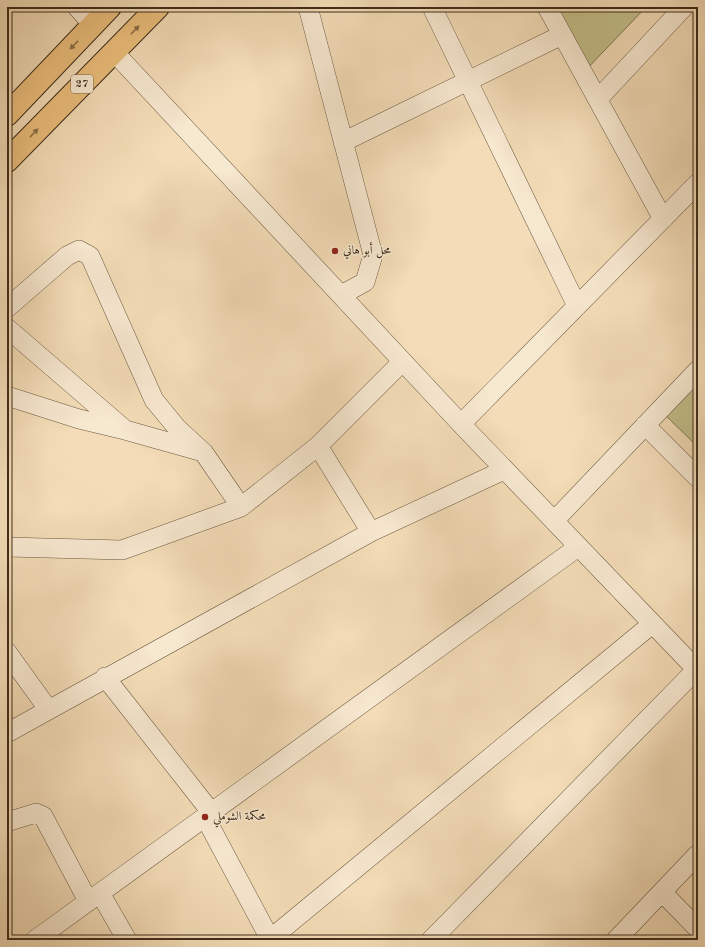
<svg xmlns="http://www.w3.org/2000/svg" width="705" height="947" font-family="'Old Standard TT',Amiri,serif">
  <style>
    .green { fill: #c2be89; stroke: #807652 }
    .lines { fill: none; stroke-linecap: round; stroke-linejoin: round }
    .minor-casing { stroke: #6b5941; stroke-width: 20 }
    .major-casing { stroke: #3e2d1a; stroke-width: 24 }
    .minor { stroke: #f7e8d0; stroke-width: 19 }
    .major { stroke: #eabe7c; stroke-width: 22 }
    .oneway { fill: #8b6e46 }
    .poi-dot { fill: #8f2418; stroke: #f7e8d0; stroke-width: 1.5 }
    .labels { text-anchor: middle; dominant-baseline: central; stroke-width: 3; stroke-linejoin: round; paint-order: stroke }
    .shield { fill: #f7e8d0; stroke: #766551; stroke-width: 1 }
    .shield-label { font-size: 11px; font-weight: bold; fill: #3e2d1a }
    .poi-label { font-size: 12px; fill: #3e2d1a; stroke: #f7e8d0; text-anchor: start }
  </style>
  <rect width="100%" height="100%" fill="#f3dcb7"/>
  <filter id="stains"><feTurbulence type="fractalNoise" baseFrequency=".005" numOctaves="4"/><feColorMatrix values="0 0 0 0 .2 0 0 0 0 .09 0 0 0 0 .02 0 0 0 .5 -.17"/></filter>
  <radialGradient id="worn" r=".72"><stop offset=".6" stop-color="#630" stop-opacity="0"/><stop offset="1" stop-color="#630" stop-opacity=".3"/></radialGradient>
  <path class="green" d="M547,7H646L583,73Z
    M698,370V447L660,410Z"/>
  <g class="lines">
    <defs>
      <path id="minor" d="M77,7L93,25
        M308,7L373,255L365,282L341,295
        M432,7L577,306
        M547,7L663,219
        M114,52L461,424L698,671
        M598,99L684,7
        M343,142L562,35
        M7,308L67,256L79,250L90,256L154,400L177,428L204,453L241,507
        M7,328L123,428
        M7,396L79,419L125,430L200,451
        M461,424L698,183
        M645,425L698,478
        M318,446L371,532
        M554,521L698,370
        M7,547L122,550L241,507L318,446L402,362
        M7,652L48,709
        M105,677L211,812
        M7,733L371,532L504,470
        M205,817L270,939
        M7,822L36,813L43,816L88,901
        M662,892L698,929
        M100,893L127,940
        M35,940L578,547
        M269,940L652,624
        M431,940L696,670
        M616,940L698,854"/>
      <path id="major" d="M7,115L110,7
        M7,161L158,7"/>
    </defs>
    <use href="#minor" class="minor-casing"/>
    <use href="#major" class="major-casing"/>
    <use href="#minor" class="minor"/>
    <use href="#major" class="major"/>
  </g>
  <defs><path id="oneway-solid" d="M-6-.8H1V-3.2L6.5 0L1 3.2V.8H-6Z"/></defs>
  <g class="oneway">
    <use href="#oneway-solid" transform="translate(135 30) rotate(-46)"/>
    <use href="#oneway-solid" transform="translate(74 45) rotate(134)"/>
    <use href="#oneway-solid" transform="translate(34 133) rotate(-46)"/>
  </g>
  <g class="poi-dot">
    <circle cx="335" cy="251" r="4"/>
    <circle cx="205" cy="817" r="4"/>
  </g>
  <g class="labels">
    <rect class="shield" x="71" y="75" width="22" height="18" rx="3"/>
    <g class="shield-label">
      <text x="82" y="84">27</text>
    </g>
    <g class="poi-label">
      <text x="343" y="251">محل أبو هاني</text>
      <text x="213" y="817">محكمة الشوملي</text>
    </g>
  </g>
  <rect width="705" height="947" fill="none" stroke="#f3dcb7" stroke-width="24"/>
  <rect x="8" y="8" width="689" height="931" fill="none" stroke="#3e2d1a" stroke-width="2"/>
  <rect x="12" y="12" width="681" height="923" fill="none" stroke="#3e2d1a"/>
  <rect width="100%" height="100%" filter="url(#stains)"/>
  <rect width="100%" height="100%" fill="url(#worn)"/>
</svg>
